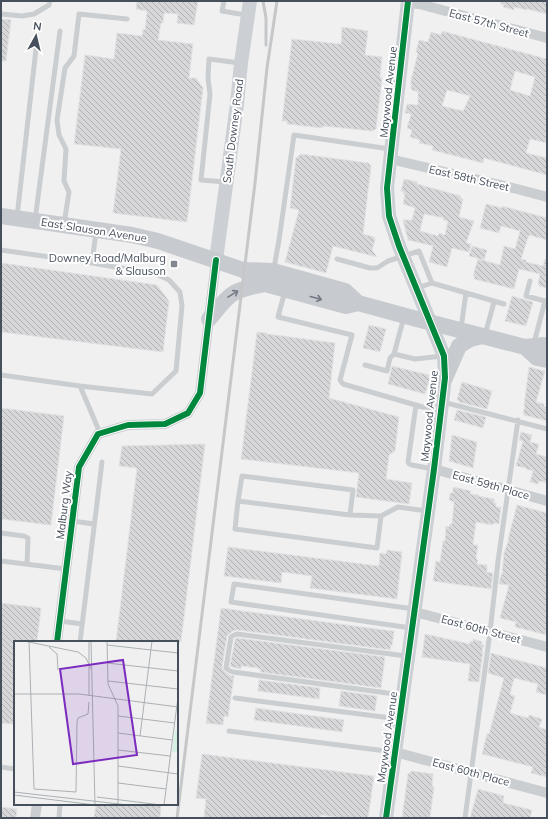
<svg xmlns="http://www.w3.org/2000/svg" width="548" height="819" font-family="Mulish,sans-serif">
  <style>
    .building { fill: url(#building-back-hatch); stroke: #e1e2e3; fill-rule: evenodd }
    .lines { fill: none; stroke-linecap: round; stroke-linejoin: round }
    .lane { stroke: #cbced1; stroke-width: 5 }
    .street { stroke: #cbced1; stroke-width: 10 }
    .secondary { stroke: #cccfd3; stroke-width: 14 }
    .primary { stroke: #c7cace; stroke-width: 16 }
    .rail { stroke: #c6c7c9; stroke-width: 3 }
    .cycleway-casing { stroke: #fff; stroke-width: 8 }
    .cycleway { stroke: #00873e; stroke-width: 6 }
    .oneway { stroke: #737a84 }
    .poi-dot { fill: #828790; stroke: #fff; stroke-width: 1.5 }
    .labels { text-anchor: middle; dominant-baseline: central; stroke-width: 4; stroke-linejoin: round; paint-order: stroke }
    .street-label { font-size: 11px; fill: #464f5c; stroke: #fff }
    .poi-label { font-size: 11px; fill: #464f5c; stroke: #fff; text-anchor: end }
    .inset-road { fill: none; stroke: #acb0b5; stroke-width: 1 }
    .view { fill: #7b2cbf; fill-opacity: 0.15; stroke: #7b2cbf; stroke-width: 2 }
    .inset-edge { fill: none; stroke: #464f5c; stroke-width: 2 }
  </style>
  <defs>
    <pattern id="building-back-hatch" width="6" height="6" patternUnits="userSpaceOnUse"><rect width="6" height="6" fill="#d7d7d9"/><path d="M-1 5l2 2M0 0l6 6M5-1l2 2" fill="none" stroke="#b0b1b3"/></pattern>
  </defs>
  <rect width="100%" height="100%" fill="#f0f0f0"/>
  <path class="building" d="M137,1H198L194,25L177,23L178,14L164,13L163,23H161L158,40L193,44L189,78H196L203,88L187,222L113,213L121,149L74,144L85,55L114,59L117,33L142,36L143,29L145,30L147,11L136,9Z
    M501,1H547V14L527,9V10L514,7V10L503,7L504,5L501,4Z
    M1,19L11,20L6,61H1Z
    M342,27L368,31L365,55L382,57L380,77L382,78L376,129L372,131L323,126L322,128L287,124V121H282L292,39L341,44Z
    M442,31L547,59V143L530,139L526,153L547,158V175L484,158L483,163L432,150L433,146L419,143L420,140L410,137L412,130L407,128L411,114L405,113L407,104L418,105V92L412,90V89H411V80L418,53L416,52L419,40L428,42L431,32L441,35ZM515,71L535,77L530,96L510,90ZM447,90L470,96L463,111L442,106Z
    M301,154L368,163L371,166L363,234L374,237L375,240L372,250L377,257L333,246L326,273L285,262L299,210L290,208L296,158Z
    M404,179L417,182V184L461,196L460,198L463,199L459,217L474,221L466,243L471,244L469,252L452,248L447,267L429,262L433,246L408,240L403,220H412L415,208L403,204L405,194H403L404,192L401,191ZM424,214L444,218L443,220L448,221L445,235L439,233L438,236L420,231Z
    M486,204L502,208V206L547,218V240L529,235L521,259L526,260V262L543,266L545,259H547V288L539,286V285L538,284L540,274L519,269L514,289L474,279L475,276H473L478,259L500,265L504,246L515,249L520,231L501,226L499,233L480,228Z
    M472,246L487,250L484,260L469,256Z
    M1,263L157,285L169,301L163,352L1,332Z
    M512,296L533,302L526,326L505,321Z
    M369,325L386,329L380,352L363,348Z
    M257,332L267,333V334L335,343L329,398L399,417L395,451L389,455L386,479L412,483L409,504L356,497L359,473L241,459Z
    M392,366L429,375V378H430L425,394L388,384Z
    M529,367L545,371L536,402L544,404V407H547V421L524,415V414L523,413L525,406H524Z
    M462,382L492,391L487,409L459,402V400H457Z
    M1,408L64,416L51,525L1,519Z
    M457,410L486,417L483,428L454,420Z
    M521,432L532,435L530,442L539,444L536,454L547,457V483L539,481L538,484L530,482L533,471L526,469V468L516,466L523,441L519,440Z
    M452,435L477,442L473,468L449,461Z
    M205,444L181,642H116L137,468L119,466L122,446Z
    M453,487L471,491L470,494L478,495V496L494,499V503H496V507H501L499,524L494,523L493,525L476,522L473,545H478L476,559L478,560L477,564L487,565V572L493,573L491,589L433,581L436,561L440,562L443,541H445L446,526L449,527L450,524H452L454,502L449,500L450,493H453Z
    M517,505L547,513V635L515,627L516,622L500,618L509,585L499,584L501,574L502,575L504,553L509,539H508Z
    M228,547L379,566L380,553L386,554L387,550L402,552L397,599L310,588L312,576L282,572L281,583L224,576Z
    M1,603L41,608L37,642H15V724L1,723Z
    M221,608L392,631H394L392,646L391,645L390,650L238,630L233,631L229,634L227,636L222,667L224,671L229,675L234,676L228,717L224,716L223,725L206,723Z
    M425,634L470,644V641L473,642V639L482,642L481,644L484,645L482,650L483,651L479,682L468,681L470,664L422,657Z
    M237,638L385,657L381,688L260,672L261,669H258V668L241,666V669L232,667L230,666L235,639Z
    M491,653L547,668V695L536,692L538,684L514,678L510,694H511V695L515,696L510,713L528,718L529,715L542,719L539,727L547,730V777L531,773L533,767L482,754L487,734H489L504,678L488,673Z
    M259,680L320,688L319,699L258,691Z
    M341,691L377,696L375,711L339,706Z
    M256,708L344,720L342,732L254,720Z
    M202,754L374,776L368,818H344L321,815L320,818H204L206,799L196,798Z
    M412,771L433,774L432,786L434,787L430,818H402L408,774Z
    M478,789L504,796L503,803L532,810L530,818H470Z
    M96,804H161L160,818H94Z
    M1,807L17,809L16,818H1Z"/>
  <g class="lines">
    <path class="lane" d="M224,1L222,11L246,15
      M1,14L22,16L34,14L49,5L50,1
      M225,182L201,180L210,94L208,78L209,59L240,63
      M17,217L37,40
      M35,220L60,31
      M64,224L69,192L64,181L66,149L59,135L57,120L65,68L74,56L79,14L127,19
      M1,250L92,263L156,274L169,280L180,292L182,306L176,371L152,394L80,386L100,433
      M337,259L370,268H377L388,261L419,251L432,283
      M92,263L96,232
      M274,268L279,240L294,135L390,149
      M530,281L526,296L545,301L534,343
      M417,288L432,283L504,304
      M285,291L282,302L278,317L352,335L340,380L343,384L440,412
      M461,328L466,293
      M485,335L494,302
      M394,354L415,359L443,356
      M365,365L387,371L390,358L394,354L404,317
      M1,375L80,386
      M443,402L547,429
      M416,405L408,462L409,464L412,465L433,469
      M238,501L235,529L377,548L381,516
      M350,515L353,490L242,476L238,501L350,515L381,516L398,507L427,511
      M72,521L94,524
      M1,533L24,536L28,538L27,564
      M1,561L66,569
      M60,621L82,624
      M411,628L231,602L234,584L414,609
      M80,642L102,462
      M402,695L233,672L230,671L226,668L231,637L234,635L237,634L406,656
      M235,698L399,719
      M229,731L394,752
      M1,767L15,769
      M59,818L60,804
      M465,818L490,632L498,561L518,420"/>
    <path class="street" d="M408,3L419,4L547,38
      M390,159L517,189L547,197
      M434,469L547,501
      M415,612L547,647
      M57,642L79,467L98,434L128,425L165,424L188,413L200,393L216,260
      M395,752L547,793
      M35,818L37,804"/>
    <path class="secondary" d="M216,260L237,104L241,63L250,1
      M386,818L434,469L445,378L444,356L399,246L389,216L387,188L408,1"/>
    <path class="primary" d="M1,216L132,235L158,241L243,270L265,284L346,306L358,303
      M243,270L273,271L345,291L358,303L413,318L525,347L544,345L547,346
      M209,319C217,310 224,299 234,293C243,288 255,286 265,284
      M525,347L537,358L547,360
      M445,378L459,346L470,339L483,336"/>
    <path class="rail" d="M263,1L266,18V45
      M177,818L255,183L267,68L277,1"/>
    <defs>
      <path id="cycleway" d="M57,642L79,467L98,434L128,425L165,424L188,413L200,393L216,260
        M386,818L434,469L445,378L444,356L399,246L389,216L387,188L408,1"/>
    </defs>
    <use href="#cycleway" class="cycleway-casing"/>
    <use href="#cycleway" class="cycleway"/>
  </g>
  <defs><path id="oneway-shaft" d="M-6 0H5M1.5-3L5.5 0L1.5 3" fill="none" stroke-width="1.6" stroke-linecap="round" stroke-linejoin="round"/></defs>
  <g class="oneway">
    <use href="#oneway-shaft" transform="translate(233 294) rotate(-32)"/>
    <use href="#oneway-shaft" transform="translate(316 298) rotate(15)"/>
  </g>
  <rect class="poi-dot" x="170" y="260" width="8" height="8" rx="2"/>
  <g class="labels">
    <g class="street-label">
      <text transform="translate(489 23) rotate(15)">East 57th Street</text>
      <text transform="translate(388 92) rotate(-84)">Maywood Avenue</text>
      <text transform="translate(233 131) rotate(-83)">South Downey Road</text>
      <text transform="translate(469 178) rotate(13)">East 58th Street</text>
      <text transform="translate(94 230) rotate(9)">East Slauson Avenue</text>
      <text transform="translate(429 416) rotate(-84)">Maywood Avenue</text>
      <text transform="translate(491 485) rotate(16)">East 59th Place</text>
      <text transform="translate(64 505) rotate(-83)">Malburg Way</text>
      <text transform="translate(481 629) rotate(15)">East 60th Street</text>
      <text transform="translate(387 737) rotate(-82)">Maywood Avenue</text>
      <text transform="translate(471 772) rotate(15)">East 60th Place</text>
    </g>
    <g class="poi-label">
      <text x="166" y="258">Downey Road/Malburg<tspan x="166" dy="13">&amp; Slauson</tspan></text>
    </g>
  </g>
  <g transform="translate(14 641)">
    <rect width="164" height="164" fill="#f0f0f0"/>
    <path d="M161,89H164V111H158Z" fill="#d3f0e2"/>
    <path class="inset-road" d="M10,0L64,11L72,17L77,28M15,0L20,148L62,151L63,81L64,77L74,73L75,61M75,0V55M77,0L81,164M93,0L94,43L104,65V164M93,4L164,12M35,6L43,13L44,29M93,22L164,30M94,40L164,48M0,53H65L164,66M104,75L161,82M104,92L158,99M126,95L138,0M104,109L156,115M104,125L164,133M104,142L152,148M0,151L114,164M0,154L81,164M83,156L147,164M150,164L164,56"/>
    <path class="view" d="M109,19L123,114L59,123L46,28Z"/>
    <rect width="164" height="164" class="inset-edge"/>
  </g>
  <rect width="548" height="819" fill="none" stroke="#464f5c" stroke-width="4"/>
  <g transform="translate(36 36) rotate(8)" stroke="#ffffff" stroke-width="3" paint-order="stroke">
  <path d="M0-3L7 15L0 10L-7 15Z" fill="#464f5c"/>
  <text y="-6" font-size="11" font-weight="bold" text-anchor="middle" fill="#464f5c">N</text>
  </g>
</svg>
